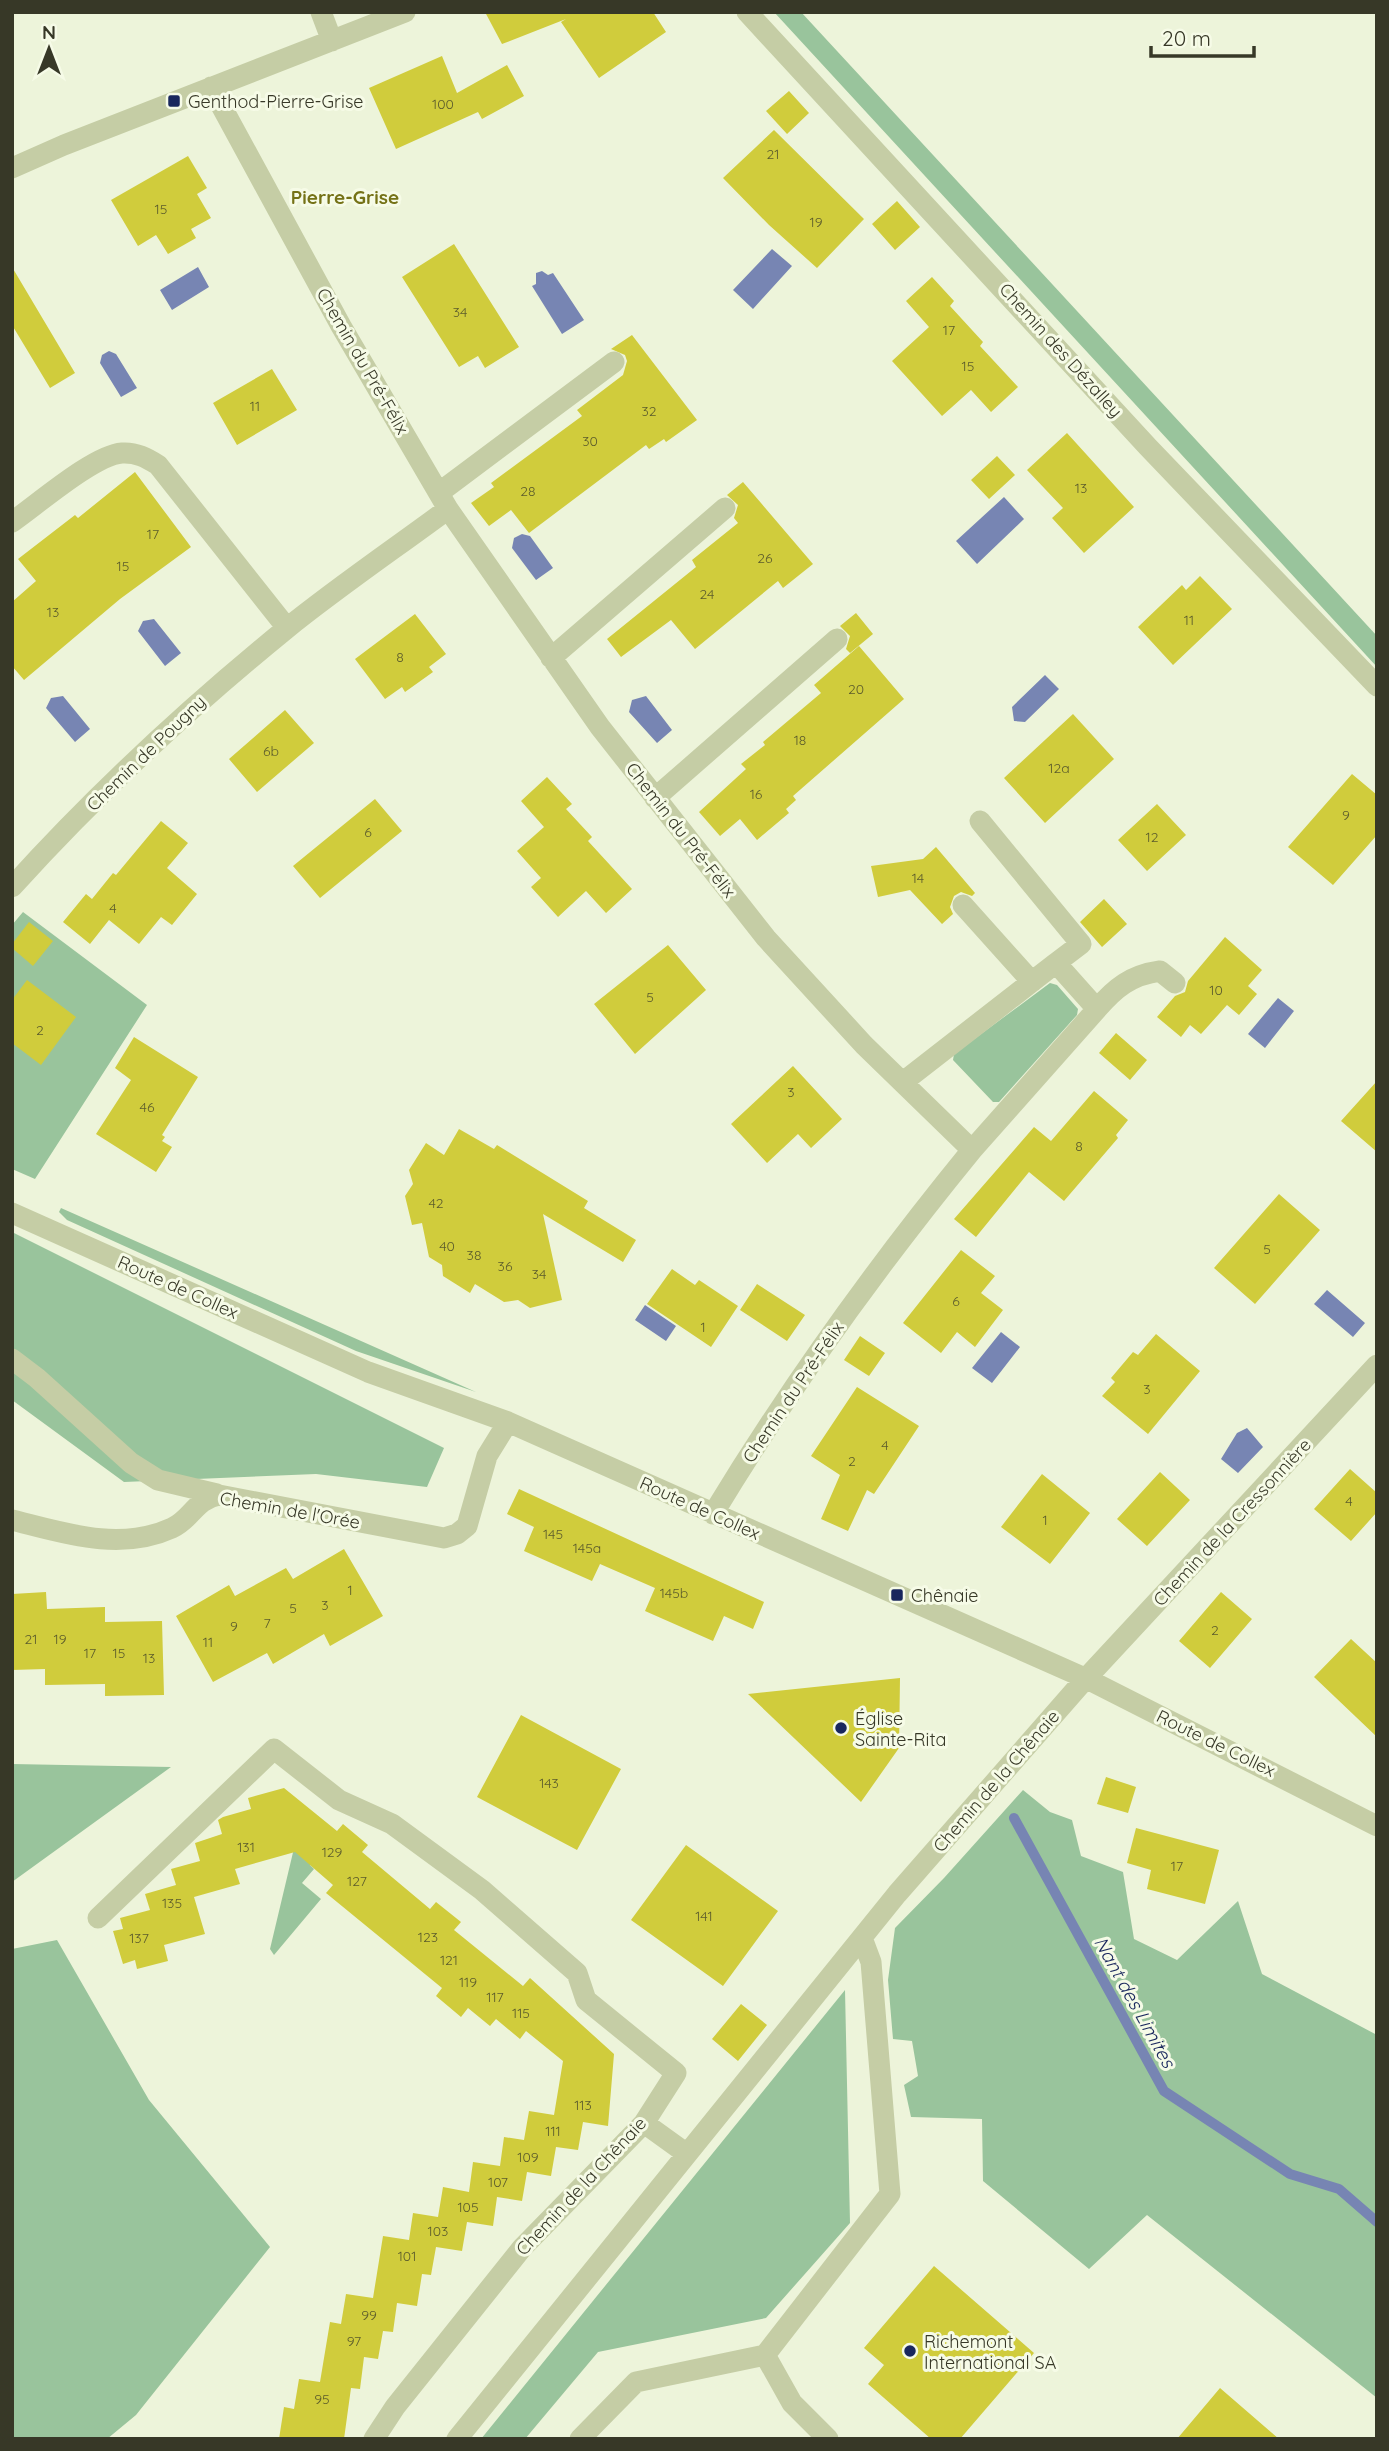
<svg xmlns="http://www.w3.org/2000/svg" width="1389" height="2451" font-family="Quicksand,sans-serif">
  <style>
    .green { fill: #99c49c }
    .water { fill: #7785b3 }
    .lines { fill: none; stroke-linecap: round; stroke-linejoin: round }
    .stream { stroke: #7785b3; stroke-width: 10 }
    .building { fill: #d0cc3c }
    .minor { stroke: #c5cda5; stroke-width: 21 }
    .poi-dot { fill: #19275d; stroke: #f6fbe7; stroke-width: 2.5 }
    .labels { text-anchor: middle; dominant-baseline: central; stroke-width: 6; stroke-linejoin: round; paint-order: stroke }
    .number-label { font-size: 14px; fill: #5d5d2c }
    .poi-label { font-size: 18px; fill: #373827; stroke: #f6fbe7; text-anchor: start }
    .street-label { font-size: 18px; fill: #373827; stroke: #f6fbe7 }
    .neighbourhood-label { font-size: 19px; font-weight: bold; fill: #757217; stroke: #f6fbe7 }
    .water-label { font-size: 19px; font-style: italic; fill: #19275d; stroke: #f6fbe7 }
  </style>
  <rect width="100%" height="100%" fill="#edf4da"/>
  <path class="green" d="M774,12H801L1377,636V667Z
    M23,912L147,1005L35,1179L12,1169V925Z
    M1050,983L1057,985L1078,1009L1077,1015L999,1102H993L953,1060L954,1054Z
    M61,1208L476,1392L356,1351L67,1220L59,1212Z
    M12,1232L444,1448L427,1487L316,1474L124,1482L12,1400Z
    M12,1764L171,1767L12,1882Z
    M1023,1790L1050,1812L1072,1820L1081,1856L1123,1872L1134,1939L1177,1960L1238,1901L1262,1974L1377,2035V2398L1147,2215L1089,2269L983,2181L982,2119L911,2117L904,2085L918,2076L912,2041L893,2039L888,1980L895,1928L944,1878Z
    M295,1844L315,1860L310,1865L314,1869L302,1883L321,1899L274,1955L270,1949Z
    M57,1940L149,2100L270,2247L136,2415L107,2439H12V1949Z
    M845,1990L850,2223L766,2318L598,2352L525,2439H481Z"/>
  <path class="water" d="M772,249L792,266L753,309L733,290Z
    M198,267L209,287L172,310L160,290Z
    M542,271L548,275L553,273L584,320L562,334L532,286L536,284V273Z
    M109,351L116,354L137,388L121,397L100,363L102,355Z
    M1004,497L1024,519L977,564L956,541Z
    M522,534L530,536L553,568L536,580L512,548L514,538Z
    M154,619L181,653L165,666L138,631L143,621Z
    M1045,675L1059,689L1025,722L1014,721L1012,707Z
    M63,696L90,729L75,742L46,708L51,698Z
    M646,696L672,730L657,743L629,712L632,700Z
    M1278,998L1294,1011L1265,1048L1248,1034Z
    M1327,1290L1365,1323L1353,1337L1314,1304Z
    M645,1305L676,1326L666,1341L635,1320Z
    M1001,1332L1020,1347L992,1383L972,1368Z
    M1247,1428L1263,1447L1238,1473L1221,1459L1237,1433Z"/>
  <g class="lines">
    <path class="stream" d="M1014,1818L1164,2091L1290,2174L1339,2189L1377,2222"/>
  </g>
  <path class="building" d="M485,12H653L666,32L599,78L561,22L566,19L502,44Z
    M442,56L457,93L507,65L524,96L482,119L478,112L396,149L369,88Z
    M789,91L809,113L787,134L766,111Z
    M774,130L864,219L817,268L769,225L723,178Z
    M188,156L207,188L197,194L211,218L191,229L196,238L168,254L156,235L138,246L111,200Z
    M897,201L920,227L895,250L872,224Z
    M454,244L519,347L485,368L478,356L459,367L402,277Z
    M12,267L75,373L50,388L12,325Z
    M932,277L954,301L950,306L983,342L980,346L1018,387L991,412L971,390L942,416L892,361L929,327L906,301Z
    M632,335L697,420L666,442L664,439L649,449L646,445L529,533L511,510L489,526L471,503L494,487L491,483L582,416L577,410L623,375L627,361L625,355L611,349Z
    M272,369L297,410L237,445L213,403Z
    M1067,433L1134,507L1084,553L1052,518L1063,508L1027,470Z
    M997,456L1015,475L989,499L971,480Z
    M135,472L191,547L120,599L24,680L12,666V602L36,581L18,559L75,515L78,518Z
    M743,482L813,564L783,588L778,581L695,649L671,620L621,657L607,639L696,567L692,560L738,523L734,518L738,505L727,495Z
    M1200,576L1232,609L1173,665L1138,627L1182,585L1186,590Z
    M856,613L873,634L850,653L846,649L850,636L840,626Z
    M415,614L446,654L429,667L433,672L405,692L402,687L385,699L355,659Z
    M859,646L904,699L793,796L796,800L786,809L789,813L757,840L740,819L720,836L699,812L746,769L741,764L765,745L763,742L821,693L814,685Z
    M285,710L314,743L257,792L229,759Z
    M1073,714L1114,759L1045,823L1004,778Z
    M1352,774L1377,795V835L1333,885L1288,847Z
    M547,777L572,804L566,809L592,837L588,841L632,889L606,913L586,891L558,917L531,887L541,878L517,851L544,827L521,801Z
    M375,799L402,831L320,898L293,866Z
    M1157,804L1186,835L1147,871L1118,840Z
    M161,821L188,843L167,868L197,894L172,925L161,917L139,944L109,920L90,944L63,922L86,894L92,899L113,873L116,875Z
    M936,847L975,893L972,896L961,892L954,896L950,907L953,914L942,924L910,890L878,897L871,866L923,859Z
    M1104,899L1127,924L1102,947L1080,922Z
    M29,922L53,941L33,966L12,948V944Z
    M1225,937L1262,970L1248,986L1257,994L1239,1015L1227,1005L1201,1034L1190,1025L1181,1037L1157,1017L1175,996L1185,992L1188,981Z
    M668,945L706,990L635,1054L594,1004Z
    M27,980L76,1017L41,1065L12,1043V1000Z
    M1116,1033L1147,1060L1130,1080L1099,1053Z
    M134,1037L198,1077L162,1135L165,1137L162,1141L172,1147L156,1172L96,1134L131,1080L115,1068Z
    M793,1066L842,1119L811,1148L798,1134L767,1163L731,1124Z
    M1377,1081V1152L1341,1121Z
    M1094,1091L1128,1120L1116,1135L1118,1138L1064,1201L1029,1172L976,1237L954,1219L1034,1127L1051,1141Z
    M459,1129L494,1149L497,1145L588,1201L584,1208L636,1240L623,1262L543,1214L562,1300L530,1308L518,1300L504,1302L475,1284L470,1293L443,1276L442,1265L429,1257L422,1223L412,1225L405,1196L413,1184L409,1170L426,1143L444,1155Z
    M1279,1194L1320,1230L1255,1304L1214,1268Z
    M961,1250L995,1276L981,1293L1003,1310L975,1347L957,1332L941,1353L903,1323Z
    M672,1269L695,1285L699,1280L738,1306L711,1347L647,1304Z
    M757,1284L805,1315L787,1341L740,1310Z
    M1156,1334L1200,1371L1148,1434L1102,1396L1115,1382L1111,1378L1133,1352L1138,1355Z
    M860,1336L885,1353L869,1376L844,1360Z
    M857,1387L919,1426L874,1494L867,1490L848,1531L821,1519L840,1475L811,1456Z
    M1350,1469L1377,1493V1512L1351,1541L1314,1509Z
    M1160,1472L1190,1500L1147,1546L1117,1519Z
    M1042,1474L1090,1513L1050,1564L1001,1527Z
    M519,1489L764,1602L753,1629L724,1616L713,1641L645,1611L655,1588L600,1564L592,1581L524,1551L534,1527L507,1514Z
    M344,1549L383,1616L330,1646L324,1634L273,1664L267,1653L213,1682L176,1616L229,1585L235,1596L286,1568L293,1579Z
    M46,1592L47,1609L105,1607V1622L162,1621L164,1695L105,1696V1684L45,1685V1669L12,1670V1594Z
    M1221,1592L1252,1619L1210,1668L1179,1641Z
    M1351,1639L1377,1663V1737L1314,1677Z
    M900,1678L899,1748L861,1802L748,1694Z
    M521,1715L621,1769L577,1850L477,1797Z
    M1106,1777L1136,1787L1128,1813L1097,1804Z
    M284,1788L337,1831L343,1824L368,1845L362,1852L430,1909L436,1902L461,1922L454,1930L523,1986L530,1978L614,2054L608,2126L583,2122L578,2150L556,2147L551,2176L527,2172L522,2201L497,2197L493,2226L467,2222L462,2251L436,2247L431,2275L422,2274L417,2306L397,2303L393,2332L383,2331L378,2359L364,2357L360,2389L351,2388L344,2439H279L284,2407L294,2409L299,2379L320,2382L330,2322L341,2324L346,2294L373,2298L383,2236L409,2240L413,2213L438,2217L443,2187L469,2192L473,2162L500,2166L504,2137L524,2140L529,2111L554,2115L563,2061L526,2031L520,2039L496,2019L490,2026L468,2008L461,2017L436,1996L442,1988L326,1893L333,1885L295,1852L235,1869L240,1884L194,1897L205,1934L164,1945L168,1961L137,1969L135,1960L123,1964L113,1931L123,1929L120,1918L150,1910L145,1894L176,1885L171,1869L200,1861L195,1843L222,1834L218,1820L223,1817L251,1809L248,1798Z
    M1136,1828L1219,1850L1205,1904L1147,1889L1151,1870L1127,1863Z
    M686,1845L778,1911L723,1986L631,1920Z
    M741,2004L767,2025L738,2061L712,2039Z
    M934,2266L1034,2353L960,2439H931L868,2384L884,2365L864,2348Z
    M1220,2388L1279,2439H1177Z"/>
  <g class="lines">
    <path class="minor" d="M321,12L332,41
      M747,12L1148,447L1377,686
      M211,87L341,326L448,509L600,727L766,938L864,1045L972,1150C878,1265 790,1387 713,1514
      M12,168L64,145L405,12
      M440,492L614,362
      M12,522C38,504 94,455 122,453C136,452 147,458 158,465L287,628
      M551,658L725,508
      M655,798L837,639
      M980,821L1081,944L1056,963
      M12,887C96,794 189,708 286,629C338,587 394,549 448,509
      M963,905L1032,982
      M1097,1009C1115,988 1131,975 1160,971L1175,983
      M903,1082L1056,963L1097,1009L972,1150
      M12,1213L368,1372L508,1422L1087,1679L1377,1826
      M12,1359L37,1378L131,1463L158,1480L217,1494
      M12,1520C64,1533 120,1552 172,1528C193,1518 194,1500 219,1495L444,1538L457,1534L467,1526L487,1456L508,1422
      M98,1918L274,1749L339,1800L392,1824L482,1890L577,1973L586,2000L676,2073L644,2123L522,2248L395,2407L374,2439
      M644,2123L687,2154
      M765,2355L792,2403L828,2439
      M457,2439L897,1894L1079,1686L1377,1365
      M580,2439L636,2382L765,2355L890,2194L871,1962L862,1938"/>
  </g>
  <g class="poi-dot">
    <rect x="167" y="94" width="14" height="14" rx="3.5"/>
    <rect x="890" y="1588" width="14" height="14" rx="3.5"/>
    <circle cx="841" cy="1728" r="7"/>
    <circle cx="910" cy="2351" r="7"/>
  </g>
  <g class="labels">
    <g class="number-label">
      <text x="443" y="104">100</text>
      <text x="773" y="154">21</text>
      <text x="161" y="209">15</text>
      <text x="816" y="222">19</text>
      <text x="460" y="312">34</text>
      <text x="949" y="330">17</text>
      <text x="968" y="366">15</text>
      <text x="255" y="406">11</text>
      <text x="649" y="411">32</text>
      <text x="590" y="441">30</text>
      <text x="1081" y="488">13</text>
      <text x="528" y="491">28</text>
      <text x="153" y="534">17</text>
      <text x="765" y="558">26</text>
      <text x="123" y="566">15</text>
      <text x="707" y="594">24</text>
      <text x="53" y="612">13</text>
      <text x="1189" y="620">11</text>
      <text x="400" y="657">8</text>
      <text x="856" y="689">20</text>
      <text x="800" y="740">18</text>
      <text x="271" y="751">6b</text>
      <text x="1059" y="768">12a</text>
      <text x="756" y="794">16</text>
      <text x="1346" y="815">9</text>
      <text x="368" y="832">6</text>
      <text x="1152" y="837">12</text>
      <text x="918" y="878">14</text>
      <text x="113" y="908">4</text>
      <text x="1216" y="990">10</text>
      <text x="650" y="997">5</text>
      <text x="40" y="1030">2</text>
      <text x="791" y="1092">3</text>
      <text x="147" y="1107">46</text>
      <text x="1079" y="1146">8</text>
      <text x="436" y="1203">42</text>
      <text x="447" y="1246">40</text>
      <text x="1267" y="1249">5</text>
      <text x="474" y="1255">38</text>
      <text x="505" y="1266">36</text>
      <text x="539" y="1274">34</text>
      <text x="956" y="1301">6</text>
      <text x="703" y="1327">1</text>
      <text x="1147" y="1389">3</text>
      <text x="885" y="1445">4</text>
      <text x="852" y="1461">2</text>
      <text x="1349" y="1501">4</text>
      <text x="1045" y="1520">1</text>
      <text x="553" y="1534">145</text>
      <text x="587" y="1548">145a</text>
      <text x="350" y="1590">1</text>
      <text x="674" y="1593">145b</text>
      <text x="325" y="1605">3</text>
      <text x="293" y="1608">5</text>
      <text x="267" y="1623">7</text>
      <text x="234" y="1626">9</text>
      <text x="1215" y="1630">2</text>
      <text x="31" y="1639">21</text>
      <text x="60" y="1639">19</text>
      <text x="208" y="1642">11</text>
      <text x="90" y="1653">17</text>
      <text x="119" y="1653">15</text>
      <text x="149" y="1658">13</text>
      <text x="549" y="1783">143</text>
      <text x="246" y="1847">131</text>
      <text x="332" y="1852">129</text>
      <text x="1177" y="1866">17</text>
      <text x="357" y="1881">127</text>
      <text x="172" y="1903">135</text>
      <text x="704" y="1916">141</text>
      <text x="428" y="1937">123</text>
      <text x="139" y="1938">137</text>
      <text x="449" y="1960">121</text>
      <text x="468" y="1982">119</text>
      <text x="495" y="1997">117</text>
      <text x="521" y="2013">115</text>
      <text x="583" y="2105">113</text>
      <text x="553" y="2131">111</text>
      <text x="528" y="2157">109</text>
      <text x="498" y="2182">107</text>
      <text x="468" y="2207">105</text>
      <text x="438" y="2231">103</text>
      <text x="407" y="2256">101</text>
      <text x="369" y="2315">99</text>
      <text x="354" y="2341">97</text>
      <text x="322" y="2399">95</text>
    </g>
    <g class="poi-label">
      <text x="188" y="101">Genthod-Pierre-Grise</text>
      <text x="911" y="1595">Chênaie</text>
      <text x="855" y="1718">Église<tspan x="855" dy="21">Sainte-Rita</tspan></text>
      <text x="924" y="2341">Richemont<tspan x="924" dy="21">International SA</tspan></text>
    </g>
    <g class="street-label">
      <text transform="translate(1061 350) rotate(48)">Chemin des Dézalley</text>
      <text transform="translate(363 361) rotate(60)">Chemin du Pré-Félix</text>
      <text transform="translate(146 753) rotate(-44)">Chemin de Pougny</text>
      <text transform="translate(681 830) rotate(52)">Chemin du Pré-Félix</text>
      <text transform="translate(178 1287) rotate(24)">Route de Collex</text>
      <text transform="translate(793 1392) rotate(-56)">Chemin du Pré-Félix</text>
      <text transform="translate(700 1508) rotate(24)">Route de Collex</text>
      <text transform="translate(290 1510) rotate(10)">Chemin de l'Orée</text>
      <text transform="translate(1232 1522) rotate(-47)">Chemin de la Cressonnière</text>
      <text transform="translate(1216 1743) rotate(26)">Route de Collex</text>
      <text transform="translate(996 1781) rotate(-49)">Chemin de la Chênaie</text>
      <text transform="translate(581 2186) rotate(-47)">Chemin de la Chênaie</text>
    </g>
    <g class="neighbourhood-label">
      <text x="345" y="197">Pierre-Grise</text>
    </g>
    <g class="water-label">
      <text transform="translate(1135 2002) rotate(61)">Nant des Limites</text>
    </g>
  </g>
  <rect width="1389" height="2451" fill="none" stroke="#373827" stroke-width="28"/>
  <g transform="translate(49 49)" stroke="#f6fbe7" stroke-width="5" paint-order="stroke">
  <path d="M0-5L12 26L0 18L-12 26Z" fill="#373827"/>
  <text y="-10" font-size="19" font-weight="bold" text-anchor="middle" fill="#373827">N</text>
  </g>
  <path d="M1151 46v10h103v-10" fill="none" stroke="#373827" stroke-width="3.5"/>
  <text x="1162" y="46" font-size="21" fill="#373827" stroke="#f6fbe7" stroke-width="5" paint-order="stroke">20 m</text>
</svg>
